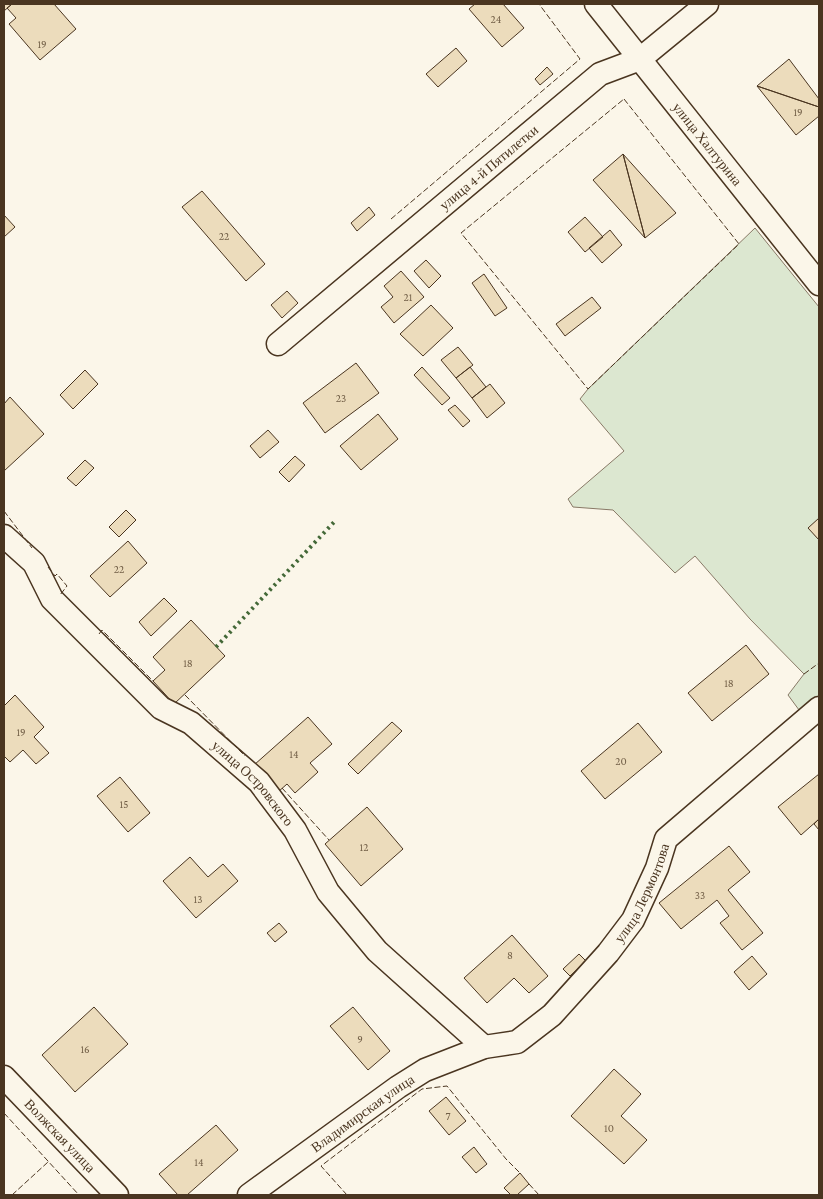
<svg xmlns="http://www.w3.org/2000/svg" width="823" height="1199" font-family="'Crimson Pro',serif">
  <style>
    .green { fill: #dce7d0; stroke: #887966 }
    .building { fill: #ecdcbc; stroke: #4a3520 }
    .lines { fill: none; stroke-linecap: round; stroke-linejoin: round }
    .minor-casing { stroke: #4a3520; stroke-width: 25 }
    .minor { stroke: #fbf6e9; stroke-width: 22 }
    .hedge { stroke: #436837; stroke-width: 4; stroke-dasharray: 2.5 4; stroke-linecap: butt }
    .fence { stroke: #4a3520; stroke-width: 1; stroke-dasharray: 6 2.5; stroke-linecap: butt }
    .labels { text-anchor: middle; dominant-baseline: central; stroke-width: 4; stroke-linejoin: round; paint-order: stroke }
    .number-label { font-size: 11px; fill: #725f47 }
    .street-label { font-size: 14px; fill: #4a3520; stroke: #fbf6e9 }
  </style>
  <rect width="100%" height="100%" fill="#fbf6e9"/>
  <path class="green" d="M755,228L819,307V518L809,528L819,540V697L802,714L788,695L804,674L750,619L695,556L675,573L613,510L573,507L568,499L624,451L580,399L588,389Z"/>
  <path class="building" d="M4,4H12L4,11Z
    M12,4H54L76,29L40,60L9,24L16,18L7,8Z
    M475,4H503L524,28L502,47L469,9Z
    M456,48L467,61L438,87L426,74Z
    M789,59L819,99V107L757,86Z
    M547,67L553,74L540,85L535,79Z
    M757,86L819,107V116L796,135Z
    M623,154L676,213L645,238Z
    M623,154L645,238L593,180Z
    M202,191L265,264L246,281L182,207Z
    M369,207L375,215L357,231L351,223Z
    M4,215L15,227L4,237Z
    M585,217L603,237L585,252L568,232Z
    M610,230L622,245L602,263L589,248Z
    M426,260L441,276L429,288L414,271Z
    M401,271L424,297L394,323L381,307L393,297L384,286Z
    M484,274L507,308L495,316L472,283Z
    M287,291L298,303L282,318L271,305Z
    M592,297L601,308L565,336L556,324Z
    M431,305L453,328L423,356L400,334Z
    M458,347L473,365L456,378L441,360Z
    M356,363L379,393L325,433L303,403Z
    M422,367L450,398L442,405L414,375Z
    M470,367L486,387L472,398L456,378Z
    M85,370L98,384L73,409L60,395Z
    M490,384L505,403L487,418L472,398Z
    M10,397L44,434L4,471V404Z
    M455,405L470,421L463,427L448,410Z
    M378,414L398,439L361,470L340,446Z
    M268,430L279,442L260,458L250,446Z
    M295,456L305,465L289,482L279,472Z
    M85,460L94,468L76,486L67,478Z
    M126,510L136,520L119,537L109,527Z
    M819,518V540L808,528Z
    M128,541L147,563L110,597L90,576Z
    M164,598L177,611L151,636L139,622Z
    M191,620L225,656L174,704L153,681L165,670L153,657Z
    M746,645L769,674L712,721L688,693Z
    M15,695L44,727L34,737L49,753L36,764L23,750L10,762L4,756V706Z
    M308,717L332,744L310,763L318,772L295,793L287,784L278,792L254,765Z
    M392,722L402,731L358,774L348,764Z
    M638,723L662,752L605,799L581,771Z
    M819,774V819L801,835L778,807Z
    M120,777L150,813L128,832L97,796Z
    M367,807L403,849L361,886L325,844Z
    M819,819V830L814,824Z
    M729,846L750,872L728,890L763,933L742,950L720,923L729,916L717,900L681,929L659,903Z
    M190,857L208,877L223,864L238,881L196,918L163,881Z
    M279,923L287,932L275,942L267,933Z
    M512,935L548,976L529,993L514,978L487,1003L464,978Z
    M579,954L586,961L570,976L563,969Z
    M752,956L767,974L749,990L734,972Z
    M94,1007L128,1044L75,1092L42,1055Z
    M353,1007L390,1051L368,1070L330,1026Z
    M614,1069L641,1094L621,1116L647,1140L624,1164L571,1116Z
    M446,1097L466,1121L449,1135L429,1111Z
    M216,1125L238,1150L187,1195H178L159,1174Z
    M474,1147L487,1164L476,1173L462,1157Z
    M520,1173L529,1184L517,1195H511L504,1188Z"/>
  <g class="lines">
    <defs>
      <g id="minor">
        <path id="s1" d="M596,4L819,284"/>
        <path id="s2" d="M278,344L600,74L640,59L707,4"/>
        <path id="s3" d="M4,536L34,563L52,599L161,708L191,723L259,782L295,830L328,892L377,951L484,1047"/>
        <path id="s4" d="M4,1077L117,1195"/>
        <path id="s5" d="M249,1195L398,1087L425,1070L484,1047L517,1042L552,1015L608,953L633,920L657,868L666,839L819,708"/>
      </g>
    </defs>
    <use href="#minor" class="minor-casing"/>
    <use href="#minor" class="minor"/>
    <path class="hedge" d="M216,647L336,520"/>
    <path class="fence" d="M624,99L739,244L588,389L461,233Z
      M391,219L580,59L539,4
      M4,511L32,548
      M48,567L55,576L57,574L67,586L60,595
      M99,634L102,630L153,681
      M804,674L819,663
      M185,695L245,756
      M282,788L329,840
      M4,1113L79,1195
      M529,1184L539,1195
      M12,1195L48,1162
      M347,1195L321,1166L422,1089L447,1086L506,1159L520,1173"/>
  </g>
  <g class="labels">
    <g class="number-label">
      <text x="496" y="19">24</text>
      <text x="42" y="44">19</text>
      <text x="798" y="112">19</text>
      <text x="224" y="236">22</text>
      <text x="408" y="297">21</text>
      <text x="341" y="398">23</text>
      <text x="119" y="569">22</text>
      <text x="188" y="663">18</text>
      <text x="729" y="683">18</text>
      <text x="21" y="732">19</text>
      <text x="294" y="754">14</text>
      <text x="621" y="761">20</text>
      <text x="124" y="804">15</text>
      <text x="364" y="847">12</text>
      <text x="700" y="895">33</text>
      <text x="198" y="899">13</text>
      <text x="510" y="955">8</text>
      <text x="360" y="1039">9</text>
      <text x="85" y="1049">16</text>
      <text x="448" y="1116">7</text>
      <text x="609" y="1128">10</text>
      <text x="199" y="1162">14</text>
    </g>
    <g class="street-label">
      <text stroke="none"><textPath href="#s1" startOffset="179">улица Халтурина</textPath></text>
      <text stroke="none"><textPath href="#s2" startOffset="275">улица 4-й Пятилетки</textPath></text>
      <text stroke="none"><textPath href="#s3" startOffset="355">улица Островского</textPath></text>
      <text stroke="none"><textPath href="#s5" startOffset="510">улица Лермонтова</textPath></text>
      <text stroke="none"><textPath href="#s5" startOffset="140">Владимирская улица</textPath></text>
      <text stroke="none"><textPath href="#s4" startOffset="81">Волжская улица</textPath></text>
    </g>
  </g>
  <rect width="823" height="1199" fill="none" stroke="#4a3520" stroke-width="10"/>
</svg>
